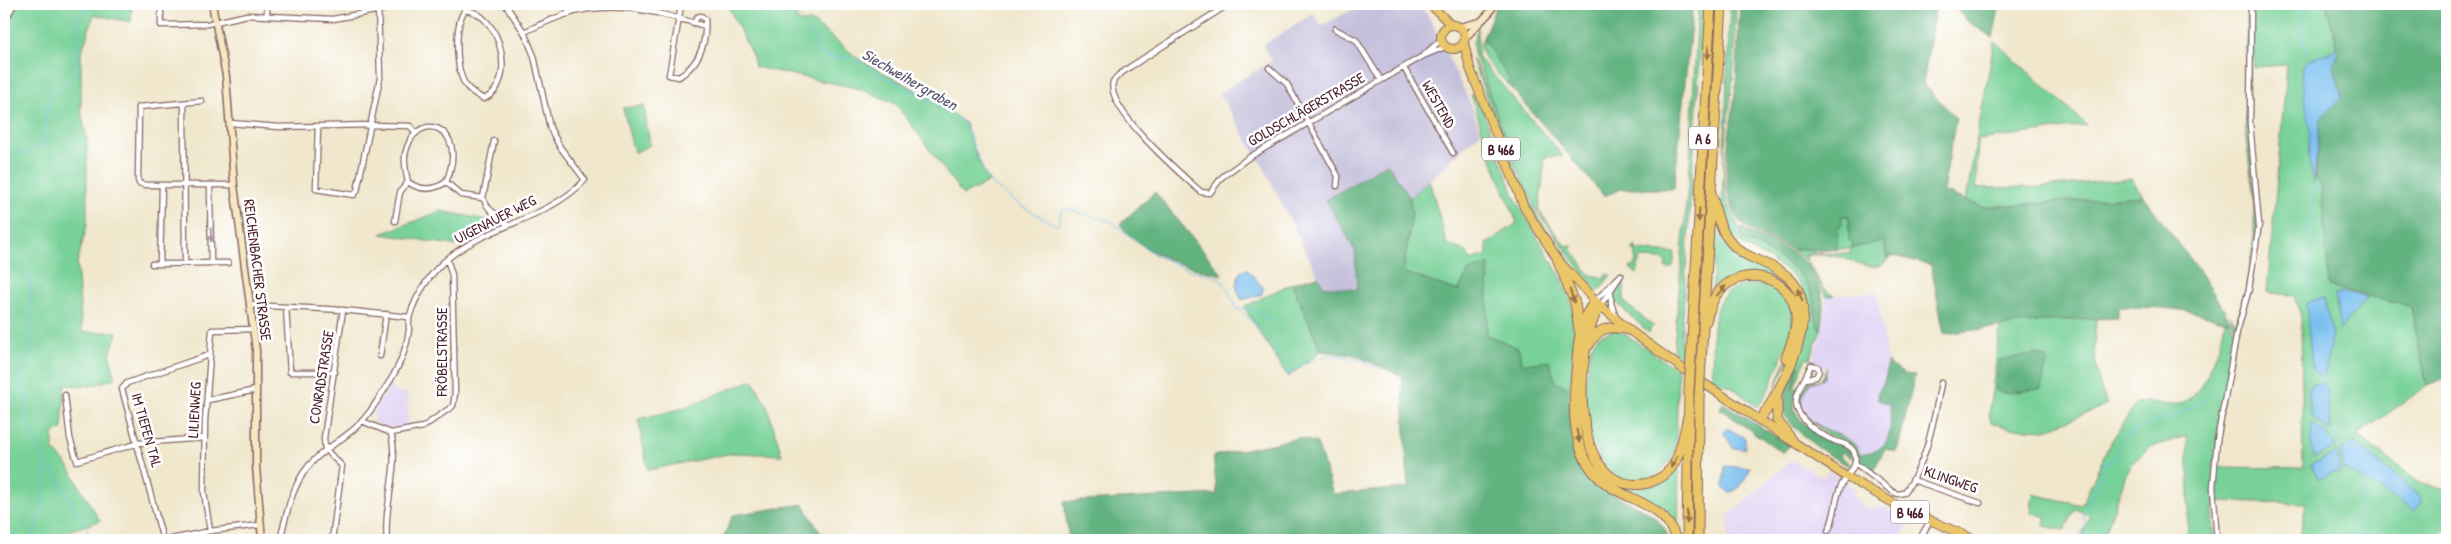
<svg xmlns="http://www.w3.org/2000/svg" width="2451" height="544" font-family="'Patrick Hand',sans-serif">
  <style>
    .built { fill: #e0d4f4 }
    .industrial { fill: #c4c0db }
    .green { fill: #78d198; stroke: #617862 }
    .forest { fill: #62b380; stroke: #566956 }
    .water { fill: #76beee; stroke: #606e8c }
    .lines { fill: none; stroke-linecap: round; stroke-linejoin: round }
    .stream { stroke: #76beee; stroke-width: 1 }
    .street-casing { stroke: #846563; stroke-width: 7 }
    .secondary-casing { stroke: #846563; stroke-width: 9 }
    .primary-casing { stroke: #846563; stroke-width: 10 }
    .highway-casing { stroke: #846563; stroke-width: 11 }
    .street { stroke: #fff; stroke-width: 4.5 }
    .secondary { stroke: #f7e8c3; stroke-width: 6 }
    .primary { stroke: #ebc669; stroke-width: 8 }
    .highway { stroke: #ebc669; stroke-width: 9 }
    .highway-bridge-casing { stroke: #846563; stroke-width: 11; stroke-linecap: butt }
    .highway-bridge { stroke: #ebc669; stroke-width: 9 }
    .oneway { fill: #9a724a }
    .oneway2 { fill: #ae9aa0 }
    .labels { text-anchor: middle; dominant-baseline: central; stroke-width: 5; stroke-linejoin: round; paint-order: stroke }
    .shield { fill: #fff; stroke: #80626b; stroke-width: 1 }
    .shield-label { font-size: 14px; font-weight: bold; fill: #4a1f2b }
    .street-label { font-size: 15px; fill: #4a1f2b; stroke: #fff }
    .water-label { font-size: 16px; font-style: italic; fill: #59576f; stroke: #fff }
  </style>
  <rect width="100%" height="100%" fill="#fff"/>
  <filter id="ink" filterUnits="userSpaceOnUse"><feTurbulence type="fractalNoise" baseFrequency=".02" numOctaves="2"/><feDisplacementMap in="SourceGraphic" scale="10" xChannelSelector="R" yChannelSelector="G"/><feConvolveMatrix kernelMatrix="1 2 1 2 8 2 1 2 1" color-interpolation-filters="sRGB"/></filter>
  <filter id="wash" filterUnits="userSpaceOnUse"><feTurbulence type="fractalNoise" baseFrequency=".0096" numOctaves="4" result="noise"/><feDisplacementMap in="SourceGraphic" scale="20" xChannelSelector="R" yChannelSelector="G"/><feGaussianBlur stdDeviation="1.12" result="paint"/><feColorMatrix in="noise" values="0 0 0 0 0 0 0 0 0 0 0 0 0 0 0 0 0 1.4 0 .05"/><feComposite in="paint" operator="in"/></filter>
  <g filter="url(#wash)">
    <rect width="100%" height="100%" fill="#f0e7cc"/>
    <path class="built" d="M1877,292L1888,368L1882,387L1877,394L1890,405L1891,421L1889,438L1881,448L1860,454L1853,443L1826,430L1815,423L1802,410L1801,400L1810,383L1824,378L1828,368L1812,362L1824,324L1826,296Z
      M390,387L399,393L408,394V427L392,428L373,423L374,410Z
      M1792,460L1824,478L1828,471L1855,488L1854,498L1867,508L1872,509L1880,506L1911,520L1900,540H1850L1835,533L1825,531L1806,540H1729L1728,516Z"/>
    <path class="industrial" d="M1363,4H1418L1429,17L1470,103L1481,132L1410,198L1387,163L1326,200L1355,250L1357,290L1323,286L1264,168L1219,93L1272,61L1263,45L1314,13L1321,26Z"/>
    <path class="green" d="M4,4H132L131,22L94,15L81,54V111L87,142V225L77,263L82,332H117L110,355L115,378L91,386L65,385L62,430L53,433V449L68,466L100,521L48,537V540H4Z
      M727,4H782L791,8L799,22H813L860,60L929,97L965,123L976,155L989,182L963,195L896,104L861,89L755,67L753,57Z
      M1698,4H1703L1701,44L1680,358L1674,352V348L1690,161Z
      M1730,4H1736C1734,28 1736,52 1733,76C1730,114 1721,152 1725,190C1726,210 1740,222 1742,239C1772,254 1803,265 1814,300C1816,310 1814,322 1821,330L1810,359L1806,358L1795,386L1799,387L1797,391L1793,388L1799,365L1794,363C1812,323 1819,285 1772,262V260C1744,247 1727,241 1722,208Z
      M2247,4H2326L2338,49L2316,177L2321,188L2411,307L2427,386L2357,435L2421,484L2447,490V530L2432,540H2299L2306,503L2213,501L2214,540H2187L2189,493L2187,436L2150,447L2129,466L2103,540H2081L2090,516L2075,509L2065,530L2044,526L2046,517L2031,512L2033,494L2082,505L2109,445L2135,405C2147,398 2159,405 2172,405C2204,404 2220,347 2225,322L2230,320L2235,334L2213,467L2303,468L2301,317L2294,296L2267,292L2287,65L2254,67L2250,18L2248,124L2257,228L2250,279L2236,329L2230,315L2236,323L2247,287L2254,236V199L2246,138Z
      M1478,28V57L1563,156L1545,157L1539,211L1565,245L1573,246L1570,248L1590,275L1605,278L1606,273L1611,275L1599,291L1597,292L1535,208L1514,162L1483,75L1474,54L1473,43Z
      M1483,38L1510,79L1508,84C1498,73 1473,54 1483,38Z
      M1994,41L2087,125L1978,140L1976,188L2040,187L2132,179L2143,196L1982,207L1966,200Z
      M1472,58C1494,97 1503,143 1521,184C1538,223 1566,256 1591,289L1554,246L1527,203L1517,182Z
      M1471,94L1481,106L1513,193L1526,218L1562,279L1573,309L1575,331L1570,388L1556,383L1523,364L1518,348L1487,335L1469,271L1458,291L1403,272L1412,214L1410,198L1429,180L1447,244L1467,252L1470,260L1487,255V244L1517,223L1487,147Z
      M644,106L650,145L634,153L623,108Z
      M441,211L502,223L459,246L381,234Z
      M1842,216H1849V240L1884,241L1887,258L1892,255C1880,278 1852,259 1835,256C1826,254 1816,255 1807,255L1806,261C1815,271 1822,290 1834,296H1826L1817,277L1804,259V256L1808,254L1849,253L1852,248L1809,252L1802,258L1793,251L1838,227Z
      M1716,228C1737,266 1759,254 1784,279C1789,283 1793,290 1797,295L1794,348L1772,395L1791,349L1793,297L1755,274L1712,296Z
      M1635,246L1637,250L1675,253L1673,266L1669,269L1665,267L1666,263L1662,259L1640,258L1637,274L1630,268L1635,265L1636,250H1632Z
      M1622,281L1624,283V300L1627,305L1654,326L1651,327L1649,333L1617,303L1612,302L1613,292Z
      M1292,283L1321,351L1288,377L1244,307Z
      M1768,283C1805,308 1791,334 1777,369C1771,382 1768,396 1757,407L1732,387L1712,379C1714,336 1702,275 1766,286Z
      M1591,311C1591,320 1584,333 1582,343C1576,384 1571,458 1614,482C1634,493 1660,487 1673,470C1676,466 1676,463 1679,460L1678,528C1661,501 1629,500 1605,481C1570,454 1574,406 1578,367C1580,348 1581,328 1591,311Z
      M2096,319L2094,351L2099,381L2107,405L2045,430L2009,428L1991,422L1989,414L2000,326L2043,321Z
      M1614,330L1625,334L1678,370L1676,446L1672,458L1657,476L1645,481L1623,480L1607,470L1591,441L1584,391L1591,346L1598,336Z
      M1827,367L1824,378L1810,383C1807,389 1802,395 1801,401C1798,425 1843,433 1854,444C1857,447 1859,451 1860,454L1857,456L1851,445L1826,434L1799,409L1800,396L1809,382L1822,379Z
      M753,380L767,406L782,455L733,453L648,470L638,419L680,409Z"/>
    <path class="forest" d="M1497,4H1693L1674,189H1622L1604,196L1508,84L1509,79L1483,38Z
      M1740,4H1936L1923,84L1956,118L1943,191L1982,207L2143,196L2201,273L2230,320C2221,323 2212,317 2204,315C2177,307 2146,307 2118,307V318L2043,321L1944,334L1931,265L1890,255L1887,258L1884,241L1853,248L1852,242L1849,241V216H1842V225L1838,227L1837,249H1797L1793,251C1780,243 1750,233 1740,222C1714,189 1733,122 1736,84C1738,57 1738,30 1740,4Z
      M1967,4H2000L1993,38L1967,21L1958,12Z
      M2326,4H2447V379L2427,386L2411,307L2329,286L2321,188L2316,177L2320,119L2342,97L2334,66L2338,49Z
      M1387,163L1410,198L1412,214L1403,272L1458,291L1469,271L1489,264L1487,335L1518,348L1523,364L1549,361L1556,383L1570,388C1568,421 1570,462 1598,485C1621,504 1661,507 1669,540H1069L1064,502L1217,494L1213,456L1299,438L1317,443L1333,494L1408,488L1402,376L1355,355L1321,351L1292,283L1318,276L1323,286L1357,290L1355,250L1326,200Z
      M1155,192L1223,275C1188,268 1142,255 1120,224Z
      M1741,227C1756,237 1773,242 1789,251C1819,268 1828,298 1821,330C1814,323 1816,310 1814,300C1803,265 1772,254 1742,239Z
      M2038,354L2048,358L2041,389L2004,393L1995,390L1999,360Z
      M1887,362L1904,374L1915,375L1897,452L1885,449L1872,473L1859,462L1857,456C1864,452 1870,453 1876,450C1894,442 1890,421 1890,405L1878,400L1877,393C1884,385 1888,373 1887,362Z
      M1794,363L1799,365L1793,388L1797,391C1796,397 1793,404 1795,410C1802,430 1834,441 1850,450L1853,459L1842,452L1840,456L1850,463L1849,466C1825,454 1798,436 1783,413L1786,383Z
      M1723,403L1790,445L1783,453L1720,409Z
      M803,504L825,540H722L733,515Z"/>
    <path class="water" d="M2338,49L2334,66L2342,97L2320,119L2314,182L2308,158L2310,131L2302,81L2303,66L2307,60Z
      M1247,269L1263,287L1262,294L1246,299H1241L1236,286L1240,272Z
      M2344,292L2367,297L2340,330L2335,294Z
      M2324,298L2332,332L2325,374L2319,376L2312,369L2306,303L2313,299Z
      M2313,383H2323L2326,386L2331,431L2311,416L2309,389Z
      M2312,423L2328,436L2336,447L2314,457L2311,445Z
      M1727,428L1745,438V449L1733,448L1724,433Z
      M2354,442L2420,496L2421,502L2415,511L2364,480L2343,469L2341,451Z
      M2337,452L2340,471L2318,479L2311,465Z
      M1725,466L1751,468L1740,487L1730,493L1723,488Z"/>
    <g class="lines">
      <path class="stream" d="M781,4L786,10L791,9L802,20
        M2298,4L2306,54
        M4,7L5,4
        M4,29L18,4
        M807,29L816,42L818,53L826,57L853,58L876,73L925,97L964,123L988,181L1018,204L1057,226L1062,210L1064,208L1112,222L1155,255L1189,270L1218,277L1226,286L1237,309C1259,308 1257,316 1274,322
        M4,161L43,145L49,97L75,77L78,19L86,4
        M4,253L31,275L30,358L23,365L17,377L28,402L26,418L39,453L46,462L42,506L32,540
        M2312,290L2305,239L2312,210L2314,182
        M1237,309C1262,326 1275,350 1288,375C1326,347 1339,352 1382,369
        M2319,376V383
        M2331,431L2345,448
        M50,467L73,503L93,540
        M4,507L6,540
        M2079,540L2086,523L2083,517L2105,462H2114L2123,437L2146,424L2176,416L2198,404L2213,391
        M2353,540L2361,512L2364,480"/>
    </g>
  </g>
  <g filter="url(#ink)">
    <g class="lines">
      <defs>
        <path id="street" d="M566,4L569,14
          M680,4V12L669,75L679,77C700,63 707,43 705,19L701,16L697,17L694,23
          M1229,4L1130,67C1125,71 1116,75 1113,82C1105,109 1182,175 1201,192L1210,193L1222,177L1248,158L1423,56L1445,47
          M161,7V25L207,24L247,15L333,19L411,4
          M465,10C501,13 518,84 484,99C478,96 472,92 467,87C455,72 454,25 465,10Z
          M267,16V4
          M4,23L14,4
          M1335,29L1356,40L1381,80
          M524,32C544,23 566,12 589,9C629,3 667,15 705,26
          M1425,54L1441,40
          M1269,68L1287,84L1338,176L1337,186
          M1404,68L1453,153
          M202,101L139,107L138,180L139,183L145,185H234
          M184,103L185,263
          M230,123L279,127L371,125L410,126L415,132
          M318,126L316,189L354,195L357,191L380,78L378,4
          M494,141L483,198C491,217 499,212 507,225
          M446,182C471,124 414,107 405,155C404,164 406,173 408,182C421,191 433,191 446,182L461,195L483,198
          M162,186L160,264L211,263L210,186
          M395,221L400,192L408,182
          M211,263H228
          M152,264H160
          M1611,294V303L1615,315
          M1595,301L1620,276
          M250,305L343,310L409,317
          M1600,306L1621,275
          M286,307L290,372H335
          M380,356L386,314
          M1805,379L1816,377L1819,371L1818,367L1811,365C1807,376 1797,389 1796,401C1795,419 1820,435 1835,441C1842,443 1851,445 1854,452C1860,466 1846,475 1841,486C1834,500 1836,517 1828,531
          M65,395L70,438L77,461L139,443L204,438
          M208,400L256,390
          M362,421L391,433C400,469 383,505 387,540
          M391,433L423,427L453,406L455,393L452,275L447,259
          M1855,463L1893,492L1898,494L1904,493C1927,464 1934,419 1941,383
          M1913,480L1980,503
          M210,531L204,492L205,421L212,330L254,329
          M163,540L122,389L127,383L209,355
          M167,540L210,531L260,525
          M280,540C286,517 290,493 304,472C316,454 333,446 349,433C367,420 381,395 393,376C401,362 407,347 409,330C409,325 408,320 410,315C416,295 431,272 447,259C488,225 549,219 585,180L560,147L550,128L534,56L524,32L505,4
          M332,540L342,466L325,449L324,438L343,310
          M1919,540L1930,521
          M2217,540L2213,487L2217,441L2237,332L2249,289L2259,225L2250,123L2251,4"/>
        <path id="secondary" d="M212,4L226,76L234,185L256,350V466L262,540
          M1460,27L1480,22
          M1465,38L1490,12L1494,4"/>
        <path id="primary" d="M1430,4L1451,25
          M1441 37a12 12 0 1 1 24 0a12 12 0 1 1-24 0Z
          M1464,43L1470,68L1524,207L1557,259L1595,301L1629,330L1697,379L1847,477L1904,509L1976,540"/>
        <path id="highway" d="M1713,198C1718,225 1726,247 1753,258C1765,263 1779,269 1789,278C1825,312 1782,388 1760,420
          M1557,259L1575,303L1579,330
          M1595,301C1578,322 1578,348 1576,373C1572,414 1572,463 1611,487C1637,503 1667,507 1676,540
          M1600,306C1574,346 1567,494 1643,484C1657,482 1670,473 1676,460C1682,447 1685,430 1688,416
          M1706,321C1709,312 1711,303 1716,295C1739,262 1795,275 1796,317C1797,331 1791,345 1786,358
          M1589,345C1598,327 1610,325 1629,330
          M1691,357L1711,4
          M1701,363L1722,4
          M1777,398V420L1792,440
          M1687,540L1689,391
          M1698,540L1699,398"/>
      </defs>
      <use href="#street" class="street-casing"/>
      <use href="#secondary" class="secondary-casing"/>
      <use href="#primary" class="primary-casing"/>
      <use href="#highway" class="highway-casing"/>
      <use href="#street" class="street"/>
      <use href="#secondary" class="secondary"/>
      <use href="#primary" class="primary"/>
      <use href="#highway" class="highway"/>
      <defs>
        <path id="highway-bridge" d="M1689,391L1691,357
          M1699,398L1701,363"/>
      </defs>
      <use href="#highway-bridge" class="highway-bridge-casing"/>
      <use href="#highway-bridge" class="highway-bridge"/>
    </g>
    <defs><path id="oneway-solid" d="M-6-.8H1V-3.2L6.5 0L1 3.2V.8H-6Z" transform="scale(1.25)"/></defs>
    <g class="oneway">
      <use href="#oneway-solid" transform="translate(1708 52) rotate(93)"/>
      <use href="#oneway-solid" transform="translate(1699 215) rotate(93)"/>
      <use href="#oneway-solid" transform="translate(1721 291) rotate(-47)"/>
      <use href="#oneway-solid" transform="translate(1800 295) rotate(-113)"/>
      <use href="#oneway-solid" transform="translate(1572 296) rotate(71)"/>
      <use href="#oneway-solid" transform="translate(1578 436) rotate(77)"/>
      <use href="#oneway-solid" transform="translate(1674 462) rotate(119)"/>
      <use href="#oneway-solid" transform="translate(1687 517) rotate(90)"/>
    </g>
    <use class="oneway2" href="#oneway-solid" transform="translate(211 235) rotate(89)"/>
  </g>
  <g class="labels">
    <g class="shield">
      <rect x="1689" y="126.5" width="28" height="23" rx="4"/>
      <rect x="1482" y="137.5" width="38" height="23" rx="4"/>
      <rect x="1891" y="500.5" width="38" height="23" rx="4"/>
    </g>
    <g class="shield-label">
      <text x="1703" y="138">A 6</text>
      <text x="1501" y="149">B 466</text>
      <text x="1910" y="512">B 466</text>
    </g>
    <g class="street-label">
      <text transform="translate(1439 104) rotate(60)">WESTEND</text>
      <text transform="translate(1306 109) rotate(-30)">GOLDSCHLÄGERSTRASSE</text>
      <text transform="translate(495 219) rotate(-27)">UIGENAUER WEG</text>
      <text transform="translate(258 270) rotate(83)">REICHENBACHER STRASSE</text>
      <text transform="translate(441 352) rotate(-90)">FRÖBELSTRASSE</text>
      <text transform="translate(321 377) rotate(-81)">CONRADSTRASSE</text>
      <text transform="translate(194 410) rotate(-87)">LILIENWEG</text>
      <text transform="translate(147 430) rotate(74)">IM TIEFEN TAL</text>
      <text transform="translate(1951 479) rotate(19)">KLINGWEG</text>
    </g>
    <g class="water-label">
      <text transform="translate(910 79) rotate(30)">Siechweihergraben</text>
    </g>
  </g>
  <rect width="2451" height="544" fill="none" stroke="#fff" stroke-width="20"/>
</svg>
